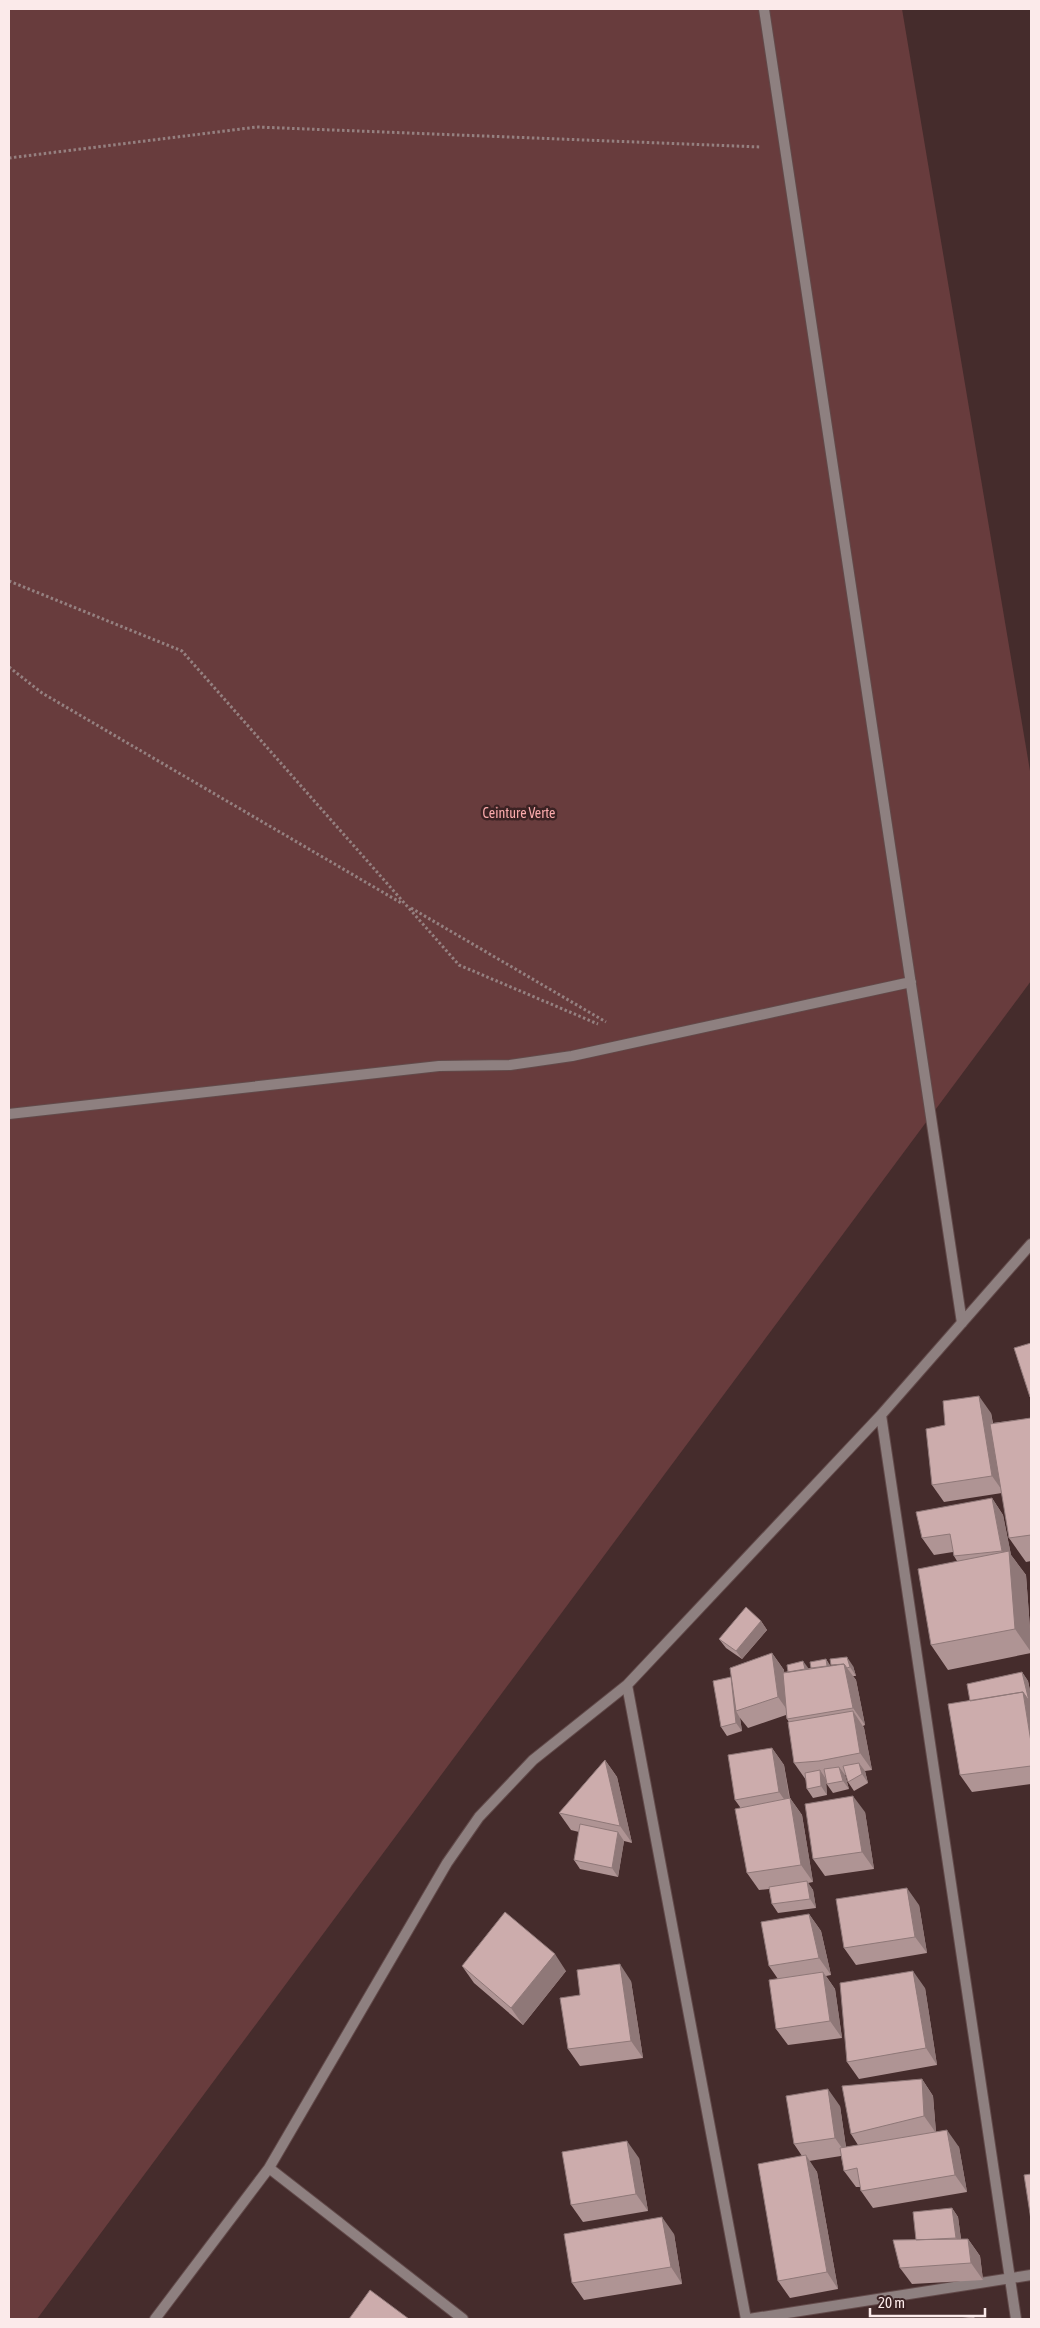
<svg xmlns="http://www.w3.org/2000/svg" width="1040" height="2328" font-family="'Asap Condensed',sans-serif">
  <style>
    .green { fill: #683c3d }
    .lines { fill: none; stroke-linecap: round; stroke-linejoin: round }
    .street-casing { stroke: #624a4a; stroke-width: 12 }
    .path { stroke: #958080; stroke-width: 3; stroke-dasharray: 2.5 2.5; stroke-linecap: butt }
    .street { stroke: #8e8080; stroke-width: 10 }
    .wall { fill: #af9494 }
    .shaded-wall { fill: #8f7878 }
    .building { fill: #ccacac; stroke: #8f7878 }
    .labels { text-anchor: middle; dominant-baseline: central; stroke-width: 5; stroke-linejoin: round; paint-order: stroke }
    .park-label { font-size: 14px; fill: #faaaac; stroke: #3b2223 }
  </style>
  <rect width="100%" height="100%" fill="#452c2c"/>
  <path class="green" d="M9,9H902L1031,777V981L37,2319H9Z"/>
  <g class="lines">
    <defs>
      <path id="street" d="M764,9L962,1323
        M9,1114L439,1066L510,1065L572,1056L911,982
        M881,1415L1016,2319
        M627,1685L746,2319
        M269,2168L463,2319
        M155,2319L269,2168L447,1863L479,1817L533,1760L627,1685L881,1415L1031,1244
        M749,2319L1031,2275"/>
    </defs>
    <use href="#street" class="street-casing"/>
    <path class="path" d="M9,158L257,127L761,147
      M9,581L182,651L459,965L598,1024
      M9,667L42,693L403,904
      M411,908L606,1022"/>
    <use href="#street" class="street"/>
  </g>
  <path class="wall" d="M991,1413L993,1423L1031,1418V1561L1026,1562L1009,1538L1002,1493L944,1502L932,1485L945,1425Z
    M992,1498L1003,1515L1011,1555L1026,1575L1031,1642V1653L948,1670L931,1645L957,1561L954,1556L953,1552L934,1555L922,1538Z
    M761,1621L767,1630L742,1659L726,1648L719,1639Z
    M772,1653L784,1670V1672L811,1668L826,1659L830,1666H853L856,1676H853L856,1680L865,1725L863,1726L864,1728L872,1770L865,1771L868,1783L854,1791L848,1782L846,1775H845L849,1789L833,1793L826,1783L827,1795L813,1798L807,1789L806,1780L794,1763L789,1722L787,1719L786,1715L748,1728L740,1718L742,1731L727,1736L721,1727L732,1679Z
    M1022,1672L1028,1681L1031,1695V1784L972,1792L960,1775L970,1701Z
    M772,1748L784,1765L790,1798L802,1815L813,1882L808,1883L813,1890L816,1908L778,1913L772,1904L769,1889L759,1890L747,1873L740,1807L735,1800Z
    M605,1760L617,1777L632,1843L624,1841L618,1877L580,1869L574,1860L579,1832L571,1830L559,1813Z
    M865,1812L874,1869L825,1876L813,1859Z
    M919,1905L927,1953L856,1965L844,1948Z
    M809,1914L821,1931L831,1975L826,1976L835,1989L842,2038L788,2045L776,2029L778,1979L769,1966Z
    M462,1966L566,1971L523,2025L474,1983Z
    M631,1981L643,2058L580,2066L568,2049L580,1995Z
    M925,1988L937,2065L859,2079L847,2062Z
    M922,2079L933,2096L936,2132L959,2147L967,2192L873,2208L861,2191L860,2187H856L844,2171L841,2156L809,2161L817,2172L838,2289L790,2298L778,2281L802,2156L794,2144L840,2106L846,2147L858,2145L851,2134Z
    M639,2158L648,2211L583,2222L571,2205Z
    M952,2208L958,2217L961,2239H968L980,2256L983,2280L912,2284L900,2268L916,2240Z
    M674,2234L682,2284L584,2300L572,2283Z"/>
  <path class="shaded-wall" d="M979,1396L991,1413L1004,1493L992,1476Z
    M992,1498L1003,1515L1011,1555L1026,1575L1031,1642V1652L1015,1629L1009,1562L1002,1551Z
    M761,1621L767,1630L742,1659L736,1651Z
    M772,1653L784,1670L790,1714L778,1697Z
    M847,1657L853,1666L856,1676L850,1667Z
    M826,1659L832,1668L828,1671Z
    M803,1661L809,1669L806,1675Z
    M844,1664L856,1680L865,1725L853,1708Z
    M1022,1672L1028,1681L1031,1695V1742L1023,1692Z
    M731,1677L737,1686L736,1711L740,1718L742,1731L736,1723Z
    M853,1711L864,1728L872,1770L860,1753Z
    M772,1748L784,1765L791,1809L779,1792Z
    M605,1760L617,1777L632,1843L620,1826Z
    M859,1763L865,1771L868,1783L862,1774Z
    M839,1767L845,1775L849,1789L843,1781Z
    M820,1770L826,1779L827,1795L821,1786Z
    M853,1796L865,1812L874,1869L862,1852Z
    M790,1798L802,1815L813,1882L801,1865Z
    M618,1832L624,1841L618,1877L612,1868Z
    M807,1881L813,1890L816,1908L810,1899Z
    M907,1888L919,1905L927,1953L915,1937Z
    M809,1914L821,1931L831,1975L819,1958Z
    M555,1954L566,1971L523,2025L511,2008Z
    M620,1964L631,1981L643,2058L631,2041Z
    M913,1971L925,1988L937,2065L926,2048Z
    M823,1972L835,1989L842,2038L830,2021Z
    M922,2079L933,2096L936,2133L924,2116Z
    M828,2089L840,2106L847,2155L835,2138Z
    M947,2130L959,2147L967,2192L955,2175Z
    M627,2141L639,2158L648,2211L636,2194Z
    M806,2155L817,2172L838,2289L827,2272Z
    M952,2208L958,2217L962,2247L956,2238Z
    M662,2217L674,2234L682,2284L671,2267Z
    M968,2239L980,2256L983,2280L971,2263Z"/>
  <path class="building" d="M1031,1343V1396L1030,1397L1014,1348Z
    M979,1396L992,1476L932,1485L926,1429L945,1425L943,1401Z
    M1031,1418V1535L1009,1538L990,1424Z
    M992,1498L1002,1551L954,1556L950,1534L922,1538L916,1512Z
    M1009,1551L1015,1629L931,1645L918,1569Z
    M746,1607L761,1621L736,1651L719,1639Z
    M772,1653L778,1697L736,1711L730,1668Z
    M847,1657L850,1667L847,1668L844,1664L831,1665L830,1659Z
    M826,1659L827,1666L811,1668L810,1662Z
    M803,1661L805,1669L788,1672L787,1665Z
    M844,1664L853,1708L787,1719L783,1673Z
    M1022,1672L1029,1701L1023,1692L970,1701L967,1684Z
    M731,1677L736,1723L721,1727L713,1681Z
    M1023,1692L1031,1742V1766L960,1775L948,1704Z
    M853,1711L860,1753L819,1761L794,1763L788,1722Z
    M772,1748L779,1792L735,1800L728,1755Z
    M605,1760L620,1826L559,1813Z
    M859,1763L862,1774L848,1782L843,1766Z
    M839,1767L843,1781L827,1784L824,1769Z
    M820,1770L821,1786L807,1789L805,1773Z
    M853,1796L862,1852L813,1859L805,1804Z
    M790,1798L801,1865L747,1873L735,1809Z
    M580,1824L618,1832L612,1868L574,1860Z
    M807,1881L810,1899L772,1904L769,1887Z
    M907,1888L915,1937L844,1948L836,1899Z
    M505,1912L555,1954L511,2008L462,1966Z
    M809,1914L819,1958L769,1966L761,1922Z
    M620,1964L631,2041L568,2049L560,1998L580,1995L577,1970Z
    M913,1971L926,2048L847,2062L840,1983Z
    M823,1972L830,2021L776,2029L769,1980Z
    M922,2079L924,2116L851,2134L842,2086Z
    M828,2089L835,2138L794,2144L786,2096Z
    M947,2130L955,2175L861,2191L857,2168L844,2171L840,2148Z
    M627,2141L636,2194L571,2205L562,2152Z
    M806,2155L827,2272L778,2281L758,2164Z
    M1031,2174V2220L1024,2175Z
    M952,2208L956,2238L916,2240L913,2212Z
    M662,2217L671,2267L572,2283L564,2234Z
    M968,2239L971,2263L900,2268L893,2240Z
    M370,2290L409,2319H349Z
    M974,2317V2319H958Z"/>
  <g class="labels">
    <g class="park-label">
      <text x="519" y="813">Ceinture Verte</text>
    </g>
  </g>
  <rect width="1040" height="2328" fill="none" stroke="#fbeaea" stroke-width="20"/>
  <path d="M870 2308v8h115v-8" fill="none" stroke="#fbeaea" stroke-width="2.5"/>
  <text x="878" y="2308" font-size="15" fill="#fbeaea" stroke="#3b2223" stroke-width="4" paint-order="stroke">20 m</text>
</svg>
